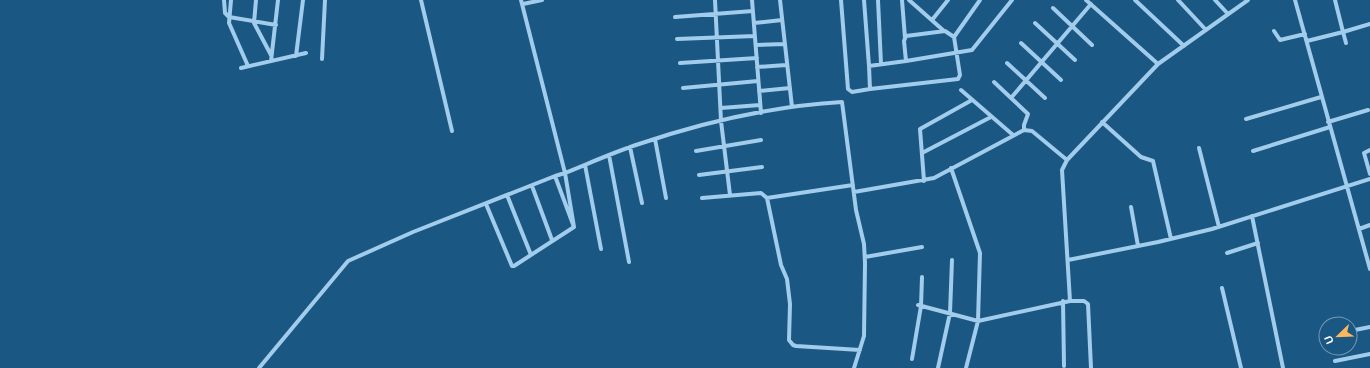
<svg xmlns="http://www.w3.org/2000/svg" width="1370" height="368" font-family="Helvetica,sans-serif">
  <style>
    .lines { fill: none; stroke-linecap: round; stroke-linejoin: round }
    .street { stroke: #a1cceb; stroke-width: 4 }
  </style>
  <rect width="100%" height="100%" fill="#1b5783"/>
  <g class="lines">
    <path class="street" d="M224,0L225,13L229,17L276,25
      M231,0L229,23L248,66
      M256,0L254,23L271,55
      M421,0L452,131
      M521,0L565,173C590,163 614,152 639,144C704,122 774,106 842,102L856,210L864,244L865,263L864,336L854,368
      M715,0L721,121L730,195
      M752,0L761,113
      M780,0L792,107
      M841,0L848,89L852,92L870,89L869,66L906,61L904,41L906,36L945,31L954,37L980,0
      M864,0L869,66
      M878,0L881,64
      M902,0L905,38
      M909,0L944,31
      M1086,0L1158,64
      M1135,0L1184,46
      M1178,0L1206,30
      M1215,0L1228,14
      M1295,0L1370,269
      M523,4L542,0
      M1053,8L1092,45
      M675,17L753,11
      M932,20L948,0
      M754,23L782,20
      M1035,23L1075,60
      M1274,31L1280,40L1305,34
      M677,39L755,36
      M1307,41L1343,32L1335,0
      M1021,43L1061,80
      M1346,43L1343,32L1370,24
      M756,45L784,44
      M296,56L303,0
      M322,59L325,0
      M271,61L278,0
      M906,61L972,50L1012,0
      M680,63L757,58
      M1007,63L1045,98
      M757,67L786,65
      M241,68L306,53
      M994,82L1011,98
      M683,88L758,81
      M870,89L958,79L960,75L954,37
      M961,90L1013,135
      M759,91L790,88
      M721,108L760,105
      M1246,119L1321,97
      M1102,122L1141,157L1153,161L1171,239
      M1328,122L1368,110
      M1024,130V125L1028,114L1011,98L1091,4
      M655,139L666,198
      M630,147L642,203
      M1199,148L1219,227
      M1370,150L1364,153L1370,174
      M696,151L761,140
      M1253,151L1330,127
      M922,153L991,117
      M609,155L629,262
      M585,165L601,249
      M951,168L980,253L978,321L966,368
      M699,175L762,167
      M924,181L920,129L972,100
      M853,185L767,198L781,265L787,279L790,304L789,340L793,345L796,346L860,350
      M532,186L552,240
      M854,192L934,178L1024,130L1032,131L1067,160L1158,64L1248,0
      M507,195L531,255
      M702,198L761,193L767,198
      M486,204L512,266H514L574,227
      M1131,207L1138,246
      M1252,216L1283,368
      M1359,229L1370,225
      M1227,253L1258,243
      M865,257L922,247
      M1068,260L1158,242L1212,229L1370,179
      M1222,288L1241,368
      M1063,301L1064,366
      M1070,301H1084L1088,304L1091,368
      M918,305L978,321L1070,301L1062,170L1067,160
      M1350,331L1370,327
      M912,359L921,306L922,277
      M1335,361L1370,354
      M259,368L348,261L413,232L555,176L565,173L574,227L555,176
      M938,368L950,313L952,260"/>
  </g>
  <g transform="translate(1338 336) rotate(247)"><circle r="19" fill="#1b5783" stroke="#769ab5"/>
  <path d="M0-3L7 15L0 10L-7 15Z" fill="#fcb85d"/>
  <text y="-6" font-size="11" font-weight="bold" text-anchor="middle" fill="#ffffff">U</text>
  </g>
</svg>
